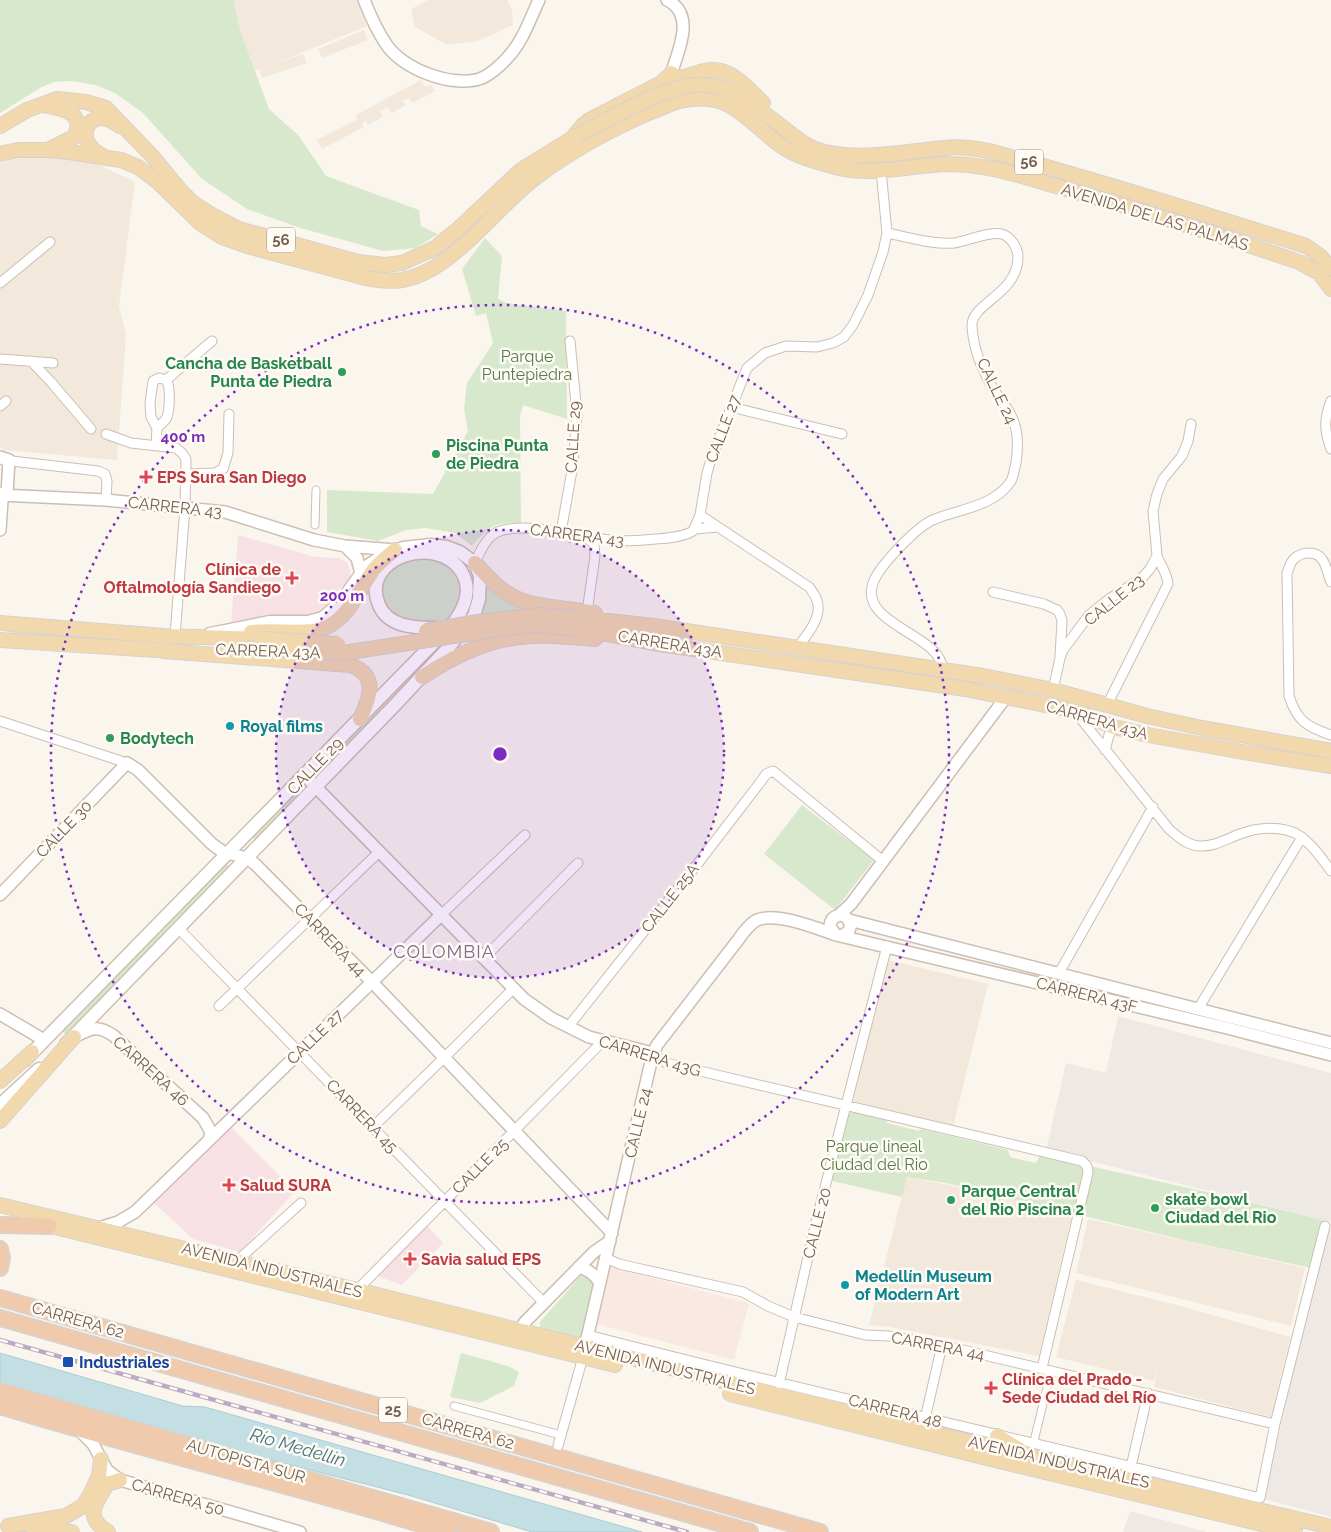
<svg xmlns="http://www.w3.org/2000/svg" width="1331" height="1532" font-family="Raleway,sans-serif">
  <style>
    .residential { fill: #f2e8dc }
    .commercial { fill: #fae9e3 }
    .industrial { fill: #eee9e5 }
    .medical { fill: #f8e1e4 }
    .green { fill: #d8e8cc }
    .water { fill: #c3dfe4; stroke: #aaced4 }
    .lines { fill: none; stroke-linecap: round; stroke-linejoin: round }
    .pedestrian-casing { stroke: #cdbeb3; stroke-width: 9 }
    .minor-casing { stroke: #cdbeb3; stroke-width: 11 }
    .tertiary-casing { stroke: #cdbeb3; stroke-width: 14 }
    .secondary-casing { stroke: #cfbfb1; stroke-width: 15 }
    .primary-casing { stroke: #d8d2ce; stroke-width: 16 }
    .trunk-casing { stroke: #d8d2ce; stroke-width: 18 }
    .pedestrian { stroke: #fff; stroke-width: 7 }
    .minor { stroke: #fff; stroke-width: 9 }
    .tertiary { stroke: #fff; stroke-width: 11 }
    .secondary { stroke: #fff; stroke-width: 12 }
    .primary { stroke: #f2d8ad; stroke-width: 14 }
    .trunk { stroke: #f0caac; stroke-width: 15 }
    .rail-casing { stroke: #b9abc5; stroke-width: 4.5 }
    .rail { stroke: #fefaf4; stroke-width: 2.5; stroke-dasharray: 8; stroke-linecap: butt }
    .primary-bridge-casing { stroke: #d8d2ce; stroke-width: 16; stroke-linecap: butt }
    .primary-bridge { stroke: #f2d8ad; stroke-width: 14 }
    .ring { fill: none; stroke: #7b2cbf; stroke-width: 2.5; stroke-dasharray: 2.5 5 }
    .leisure-dot { fill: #2e9e5b; stroke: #fefaf4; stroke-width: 2 }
    .health-dot { fill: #e0444e; stroke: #fefaf4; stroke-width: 2 }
    .culture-dot { fill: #0f9aa8; stroke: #fefaf4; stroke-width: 2 }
    .transit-dot { fill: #1a4fb4; stroke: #fefaf4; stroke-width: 2 }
    .labels { text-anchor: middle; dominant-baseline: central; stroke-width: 5; stroke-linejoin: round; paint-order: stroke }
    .shield { fill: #fefaf4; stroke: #9e8d82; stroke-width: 1 }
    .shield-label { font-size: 15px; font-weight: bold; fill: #755e51 }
    .street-label { font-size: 16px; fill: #755e51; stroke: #fefaf4 }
    .park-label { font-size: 16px; fill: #58794b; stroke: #fefaf4 }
    .leisure-label { font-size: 16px; font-weight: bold; fill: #27864d; stroke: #fefaf4; text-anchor: start }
    .health-label { font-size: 16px; font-weight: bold; fill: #be3a42; stroke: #fefaf4; text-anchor: start }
    .culture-label { font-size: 16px; font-weight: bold; fill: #0d838f; stroke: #fefaf4; text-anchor: start }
    .transit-label { font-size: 16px; font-weight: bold; fill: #164399; stroke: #fefaf4; text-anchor: start }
    .neighbourhood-label { font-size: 18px; letter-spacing: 1px; fill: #836a90; stroke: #fefaf4 }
    .water-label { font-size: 18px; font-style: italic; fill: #49767f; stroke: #fefaf4 }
    .centre { fill: #7b2cbf; stroke: #fefaf4; stroke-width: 2.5 }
    .ring-label { font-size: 15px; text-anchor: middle; font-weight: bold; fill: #7b2cbf; stroke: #fefaf4; stroke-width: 5; stroke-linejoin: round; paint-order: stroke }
  </style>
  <rect width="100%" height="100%" fill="#fbf6ed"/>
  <path class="residential" d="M234,0H356L367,26L276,63L303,54L307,63L262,78L259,69L255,71L240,30Z
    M429,0H507L512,10L513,25L478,41L447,45L415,27L411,9Z
    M364,30L368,40L322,58L318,49Z
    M421,80L425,87L431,84L435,91L412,103L409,98L403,101L406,105L392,113L388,107L380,111L383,117L368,125L366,121L362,123L364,127L322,149L317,140L358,119L356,115Z
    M59,157L102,166L135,182L119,306L126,335L117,460L3,450L0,446V163L21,158Z
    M888,960L988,984L953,1127L852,1101Z
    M907,1177L994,1194L1072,1214L1039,1356L890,1327L869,1325Z
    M1088,1219L1305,1268L1291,1326L1076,1273Z
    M1076,1280L1173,1304L1291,1337L1289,1342L1271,1417L1154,1387L1158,1368L1154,1381L1056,1357Z"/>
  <path class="commercial" d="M609,1267L749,1303L734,1360L596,1324Z"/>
  <path class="industrial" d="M1118,1016L1331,1073V1222L1046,1150L1066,1063L1106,1073Z
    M1329,1228L1331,1229V1517L1264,1499L1304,1325Z
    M1130,1511L1207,1532H1123Z"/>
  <path class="medical" d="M238,535L315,557L339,558L347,562L351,573L347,583L340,588L332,602L320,615L231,625Z
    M230,1126L295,1191L240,1252L193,1239L153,1202Z
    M427,1226L443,1243L402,1285L377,1276Z"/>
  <path class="green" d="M0,0H234L240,30L269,109L299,136L326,176L419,210L421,226L438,234L416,248L383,251L297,227L247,209L202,179L143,113L115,93L95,85L71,81L54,82L40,88L0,113Z
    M485,238L502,256L498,299L506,303L566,311L567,419L523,405L520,417L521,523C494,522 490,526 472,546L455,533L426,528L406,530L378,541L327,532V490L433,494L468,431L464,408L467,383L493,343L486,313L476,316L462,269Z
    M421,556C429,558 439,559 445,563C471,578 462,602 447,621C430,621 408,624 393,613C377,602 378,572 395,563C402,559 413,558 421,556Z
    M485,584L544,610L482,615Z
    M10,630L158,641V645L10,635Z
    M438,644L444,646L325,769L321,765Z
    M301,787L304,790L256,840L252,837Z
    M802,805L874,860L835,910L764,854Z
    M225,862L231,868L67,1036L61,1030Z
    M851,1112L886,1119L887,1123L919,1131L921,1129L1008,1150L1010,1157L1036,1163L1040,1155L1225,1196L1323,1220L1311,1268L1192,1242L946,1183L907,1177L902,1197L832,1181L847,1116Z
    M584,1272L598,1284L584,1343L540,1330V1322Z
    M461,1353L508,1366L519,1372L514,1386L480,1403L450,1397Z"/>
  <path class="water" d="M0,1353L183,1406L205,1407L642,1532H532L408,1495L256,1456L0,1384Z"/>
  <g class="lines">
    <defs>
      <path id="pedestrian" d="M315,525L316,490
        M454,1406L561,1435
        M1034,1441L1051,1371"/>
      <path id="minor" d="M887,233C908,237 933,245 954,243C967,241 990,231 1002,234C1011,237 1018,248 1018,257C1018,294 971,303 972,326C973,349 984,374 996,393C1003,402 1010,411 1014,422C1018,434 1018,450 1016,463C1014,469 1014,476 1011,481C995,506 960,509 935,519C918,525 879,566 873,583C858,625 944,635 942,670
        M0,283L50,242
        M0,359L53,363
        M31,361L51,382L91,429
        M1331,401C1324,419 1324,430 1331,449
        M0,406L6,401
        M731,407L842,434
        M157,428C160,425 164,422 166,419C170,412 171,386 166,380
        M106,434L131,443L176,448L182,453L186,459L185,507L175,636
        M156,446L157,428L151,417L150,403L153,381L159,378L166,380L212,341
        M3,460L98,471L105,474L107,481L106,500
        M186,474L214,473L223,469L228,453L229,414
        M700,515L809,587C812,591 816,596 817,601C823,617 806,636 797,648
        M694,529L718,527
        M561,532L573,465L577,414L570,341
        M586,537L594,544L595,556L587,612
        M475,563C479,553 485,540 494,534C517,519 583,537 610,540C626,542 641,540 656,539C668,538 683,537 693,531L700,515L707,473L712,456L747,368L765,353L786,346L817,347L833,343L844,337L853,325L868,295L883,252L887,233L881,170
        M1331,582C1328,575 1327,566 1322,559C1316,551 1302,551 1294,559C1290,562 1289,569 1287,573L1289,696C1297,721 1307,727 1331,735
        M993,592L1044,604L1057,610L1060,614L1062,621L1060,656
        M1053,690L1060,658L1063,650L1089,615L1109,599L1141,579L1150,569L1157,556L1153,511L1157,494L1163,479L1182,456L1188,441L1191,424
        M1107,705L1168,584C1167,573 1161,566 1157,556
        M1077,714L1169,829C1178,837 1187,845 1199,846C1214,847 1226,839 1240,834C1258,827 1283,825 1300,836C1313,845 1322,859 1331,871
        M0,721L127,763
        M1105,750L1109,735L1114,727
        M441,915L525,835
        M179,929L544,1303
        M483,959L578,863
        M1059,973L1153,807
        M219,1006L378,853
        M1198,1009L1302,837
        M568,1027L699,862L762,780L766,774L773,771L883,861
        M653,1053L666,1063L1082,1161L1087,1166L1088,1173L1042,1368
        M373,1127L453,1049L513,989
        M606,1258L619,1264L743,1292L768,1306L794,1317L865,1335L889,1336L942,1345L1275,1424
        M237,1261L301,1203
        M357,1290L602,1042
        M588,1335C811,1393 1036,1442 1260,1498L1275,1424L1325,1226
        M779,1384L816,1222L887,946
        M925,1419L942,1345
        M558,1446L583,1357
        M1130,1471L1148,1393"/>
      <path id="tertiary" d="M364,0C370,15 377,31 386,44C402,69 454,89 482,78C491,74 502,64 508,57C523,41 530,19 539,0
        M667,0C698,15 676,56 669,80
        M0,457L9,460L7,494
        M0,493L2,501L0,530
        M0,495L106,500L225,512L314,540L345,546L395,550
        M345,546L357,558L361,574
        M305,776L524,999L551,1018L589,1037L653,1053
        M0,895L127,763L138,770L212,844L223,852L247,858L255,864L372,982L612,1233
        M839,915L851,904L1006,697
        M849,920L1331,1043
        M843,935L849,931C852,924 849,918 842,915C834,915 830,920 830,927L836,935L1227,1028L1331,1055
        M0,1014L44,1040
        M76,1036C92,1028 98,1025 114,1036L203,1118L211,1132L209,1140
        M99,1228L118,1222L135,1212L441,915
        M579,1267C589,1270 594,1274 600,1283
        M515,1337L525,1322L594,1252L610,1241
        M585,1347L653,1053L657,1045L738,940C743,933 749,924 757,920C777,912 816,928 836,935
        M79,1430L93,1444L107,1470L120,1480L300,1532"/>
      <path id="secondary" d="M66,1044L394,706L449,647L474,616L479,599L480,576L475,563L460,552L447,547L430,545L403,548L381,557L366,567L341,602L323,618L308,622H270L210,634
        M25,1060L455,621C466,605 472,588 461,571C437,534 359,557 379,605C388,627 415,628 435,628
        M0,1105L39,1069"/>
      <path id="primary" d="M671,73L677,78C686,77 695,73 704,71C730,65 746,87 763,103
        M728,90C747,99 764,113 781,126C793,135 802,144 815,149C851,163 907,151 944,148C959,146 974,148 989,151C1096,180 1201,213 1306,246L1320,256L1331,268
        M42,105C60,108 87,111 74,137L48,150
        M0,126L27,110L57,99L86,102L106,108L153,157L181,191L193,203L212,215L239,229L358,262L385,265L402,263L435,248L457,230L521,170L576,136
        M573,137L583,125L591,119L661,83L670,75
        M0,154L18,150H47L69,152L121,160L138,167L159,183L200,223L222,237L247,246L366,278C378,280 390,282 402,280C452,272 495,208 535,178C570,152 611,129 651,112C661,109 670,103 680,101C733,89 746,122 783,147C798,157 817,162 835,167C872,177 911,165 948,164C960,164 972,165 984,167C1018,173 1050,185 1083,194C1156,215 1228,238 1299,262L1319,273L1331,289
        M103,156C73,142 87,110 109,120C113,121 116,124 120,126
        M475,563C487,576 500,591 516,598C538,608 571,608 595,613
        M581,618L654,626L983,676L1053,690L1147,716L1202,728L1331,751
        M0,623L164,636L264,639
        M580,629L653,643L965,689L1075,711L1114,727L1148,735L1243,752L1331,766
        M251,632C272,630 293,633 313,631C344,627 357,594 372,572C378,563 387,557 395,550
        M0,640L172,651
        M163,651L350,665C379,675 370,698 360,719
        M422,677C451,658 486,640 521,637C546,634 570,637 595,639
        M0,1081L32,1052
        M0,1121L74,1037
        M0,1205L357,1290L936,1434L1331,1527
        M39,1223L615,1365
        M730,1394L991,1459L1295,1532
        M997,1436L1020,1450
        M8,1526L66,1516L83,1506L90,1495L99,1476L101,1459
        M33,1528L72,1532
        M108,1532C83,1516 96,1504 107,1484L120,1480"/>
      <path id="trunk" d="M0,1225L49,1226
        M0,1249L2,1258L0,1268
        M0,1298L820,1532
        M0,1318L750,1532
        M0,1391L491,1532
        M0,1406C148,1451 299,1487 447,1532"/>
    </defs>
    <use href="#pedestrian" class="pedestrian-casing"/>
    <use href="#minor" class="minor-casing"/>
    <use href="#tertiary" class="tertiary-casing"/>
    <use href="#secondary" class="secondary-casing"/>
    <use href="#primary" class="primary-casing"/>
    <use href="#trunk" class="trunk-casing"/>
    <use href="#pedestrian" class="pedestrian"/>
    <use href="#minor" class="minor"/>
    <use href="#tertiary" class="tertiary"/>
    <use href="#secondary" class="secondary"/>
    <use href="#primary" class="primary"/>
    <use href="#trunk" class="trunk"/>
    <defs>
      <path id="rail" d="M0,1340L687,1532"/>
    </defs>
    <use href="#rail" class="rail-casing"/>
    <use href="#rail" class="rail"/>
    <defs>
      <path id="primary-bridge" d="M576,136C608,120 660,88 693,85C705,84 716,86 728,90
        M426,631L478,622L538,615L581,618
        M264,639L338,644
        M247,648L343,653L520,626L538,625L580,629"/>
    </defs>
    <use href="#primary-bridge" class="primary-bridge-casing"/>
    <use href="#primary-bridge" class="primary-bridge"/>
  </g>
  <circle cx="500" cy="754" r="224" fill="#7b2cbf" fill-opacity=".12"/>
  <g class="ring">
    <circle cx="500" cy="754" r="224"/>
    <circle cx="500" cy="754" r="449"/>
  </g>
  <g class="leisure-dot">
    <circle cx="342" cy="372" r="5"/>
    <circle cx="436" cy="454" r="5"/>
    <circle cx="110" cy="738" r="5"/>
    <circle cx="951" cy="1200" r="5"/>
    <circle cx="1155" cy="1208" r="5"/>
  </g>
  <g class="health-dot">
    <path d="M143.5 469.5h5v5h5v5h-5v5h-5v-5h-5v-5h5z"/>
    <path d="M289.5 570.5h5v5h5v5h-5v5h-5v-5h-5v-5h5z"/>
    <path d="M226.5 1177.5h5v5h5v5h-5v5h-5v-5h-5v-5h5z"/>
    <path d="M407.5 1251.5h5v5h5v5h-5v5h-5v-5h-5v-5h5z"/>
    <path d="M988.5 1380.5h5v5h5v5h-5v5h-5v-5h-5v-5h5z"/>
  </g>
  <g class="culture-dot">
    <circle cx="230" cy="726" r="5"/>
    <circle cx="845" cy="1285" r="5"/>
  </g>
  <rect class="transit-dot" x="62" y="1356" width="12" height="12" rx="2.5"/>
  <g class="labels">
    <g class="shield">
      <rect x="1015" y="149.5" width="28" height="25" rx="4"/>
      <rect x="267" y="227.5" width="28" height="25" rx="4"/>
      <rect x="379" y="1397.5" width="28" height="25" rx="4"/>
    </g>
    <g class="shield-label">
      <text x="1029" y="162">56</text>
      <text x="281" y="240">56</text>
      <text x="393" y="1410">25</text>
    </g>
    <g class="street-label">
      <text transform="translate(1155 217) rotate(17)">AVENIDA DE LAS PALMAS</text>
      <text transform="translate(997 391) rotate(64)">CALLE 24</text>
      <text transform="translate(723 429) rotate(-69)">CALLE 27</text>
      <text transform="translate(573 437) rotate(-87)">CALLE 29</text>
      <text transform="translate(175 507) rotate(6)">CARRERA 43</text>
      <text transform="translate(577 535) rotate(7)">CARRERA 43</text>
      <text transform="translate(1114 600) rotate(-39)">CALLE 23</text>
      <text transform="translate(670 644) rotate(9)">CARRERA 43A</text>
      <text transform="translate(268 651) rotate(2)">CARRERA 43A</text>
      <text transform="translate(1097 720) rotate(16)">CARRERA 43A</text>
      <text transform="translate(315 766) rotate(-46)">CALLE 29</text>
      <text transform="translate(64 829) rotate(-46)">CALLE 30</text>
      <text transform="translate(670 898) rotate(-52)">CALLE 25A</text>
      <text transform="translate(330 940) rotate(46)">CARRERA 44</text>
      <text transform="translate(1087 995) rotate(14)">CARRERA 43F</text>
      <text transform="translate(315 1037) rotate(-44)">CALLE 27</text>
      <text transform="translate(650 1056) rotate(17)">CARRERA 43G</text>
      <text transform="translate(151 1071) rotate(42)">CARRERA 46</text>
      <text transform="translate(362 1116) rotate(46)">CARRERA 45</text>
      <text transform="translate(638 1123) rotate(-77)">CALLE 24</text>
      <text transform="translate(480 1166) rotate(-45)">CALLE 25</text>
      <text transform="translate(817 1223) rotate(-76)">CALLE 20</text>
      <text transform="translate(272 1270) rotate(14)">AVENIDA INDUSTRIALES</text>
      <text transform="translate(78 1320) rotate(16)">CARRERA 62</text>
      <text transform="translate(938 1346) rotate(11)">CARRERA 44</text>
      <text transform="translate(665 1367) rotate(14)">AVENIDA INDUSTRIALES</text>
      <text transform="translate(895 1411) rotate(14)">CARRERA 48</text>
      <text transform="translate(468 1431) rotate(16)">CARRERA 62</text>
      <text transform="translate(246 1461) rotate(16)">AUTOPISTA SUR</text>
      <text transform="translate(1059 1462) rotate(13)">AVENIDA INDUSTRIALES</text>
      <text transform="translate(178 1497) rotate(16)">CARRERA 50</text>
    </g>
    <g class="park-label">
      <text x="527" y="356">Parque<tspan x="527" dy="18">Puntepiedra</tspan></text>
      <text x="874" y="1146">Parque lineal<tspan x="874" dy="18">Ciudad del Rio</tspan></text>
    </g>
    <g class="leisure-label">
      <text x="332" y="363" text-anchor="end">Cancha de Basketball<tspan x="332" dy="18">Punta de Piedra</tspan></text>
      <text x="446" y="445">Piscina Punta<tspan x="446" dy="18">de Piedra</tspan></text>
      <text x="120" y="738">Bodytech</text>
      <text x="961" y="1191">Parque Central<tspan x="961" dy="18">del Rio Piscina 2</tspan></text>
      <text x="1165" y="1199">skate bowl<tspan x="1165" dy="18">Ciudad del Rio</tspan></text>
    </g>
    <g class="health-label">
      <text x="157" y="477">EPS Sura San Diego</text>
      <text x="281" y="569" text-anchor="end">Clínica de<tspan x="281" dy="18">Oftalmología Sandiego</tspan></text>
      <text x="240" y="1185">Salud SURA</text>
      <text x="421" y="1259">Savia salud EPS</text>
      <text x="1002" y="1379">Clínica del Prado -<tspan x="1002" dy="18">Sede Ciudad del Río</tspan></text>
    </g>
    <g class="culture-label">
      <text x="240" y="726">Royal films</text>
      <text x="855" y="1276">Medellín Museum<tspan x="855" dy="18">of Modern Art</tspan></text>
    </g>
    <g class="transit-label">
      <text x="79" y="1362">Industriales</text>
    </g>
    <g class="neighbourhood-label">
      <text x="444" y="951">COLOMBIA</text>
    </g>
    <g class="water-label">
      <text transform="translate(298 1447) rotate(16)">Río Medellín</text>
    </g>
  </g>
  <circle cx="500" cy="754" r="8" class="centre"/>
  <g class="ring-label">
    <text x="183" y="442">400 m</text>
    <text x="342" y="601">200 m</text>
  </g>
</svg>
